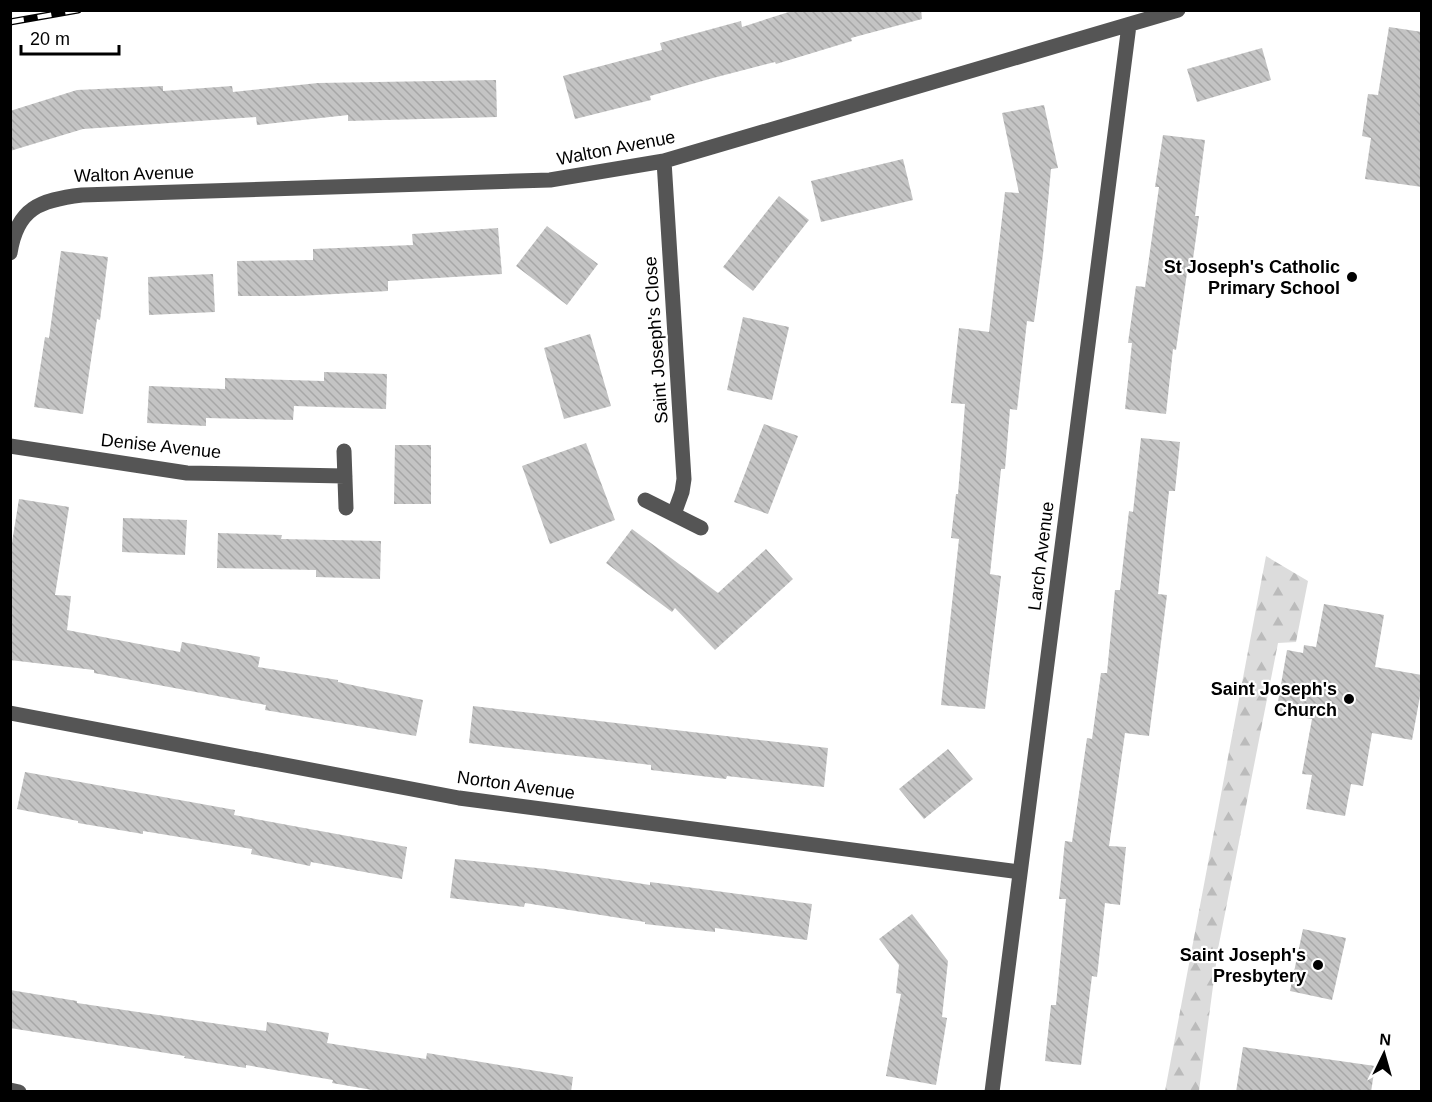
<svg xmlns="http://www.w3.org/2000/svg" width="1432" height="1102" font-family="Arial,sans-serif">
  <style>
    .forest { fill: url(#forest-firs) }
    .building { fill: url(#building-back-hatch) }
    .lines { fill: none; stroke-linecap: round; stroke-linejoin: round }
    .minor { stroke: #555; stroke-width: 15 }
    .rail-casing { stroke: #000; stroke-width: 7 }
    .rail { stroke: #fff; stroke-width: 4.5; stroke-dasharray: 14; stroke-linecap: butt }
    .poi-dot { fill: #000; stroke: #fff; stroke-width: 2 }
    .labels { text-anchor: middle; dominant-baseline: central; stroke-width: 4.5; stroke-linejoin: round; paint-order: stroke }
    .street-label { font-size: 18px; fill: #000; stroke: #fff }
    .poi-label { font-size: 18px; font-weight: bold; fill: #000; stroke: #fff; text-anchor: end }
  </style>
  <defs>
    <pattern id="forest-firs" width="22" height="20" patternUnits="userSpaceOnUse" patternTransform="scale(1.5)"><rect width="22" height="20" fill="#dcdcdc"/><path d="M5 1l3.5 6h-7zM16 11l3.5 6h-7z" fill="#bbb"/></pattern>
    <pattern id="building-back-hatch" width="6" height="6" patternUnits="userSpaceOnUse" patternTransform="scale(1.5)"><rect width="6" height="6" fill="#c4c4c4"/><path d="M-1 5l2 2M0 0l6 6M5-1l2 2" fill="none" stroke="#a7a7a7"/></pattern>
  </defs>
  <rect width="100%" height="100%" fill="#fff"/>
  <path class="forest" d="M1266,556L1308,581L1296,642L1278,643L1218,949L1199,1091H1165Z"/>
  <path class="building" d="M795,10H921L922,19L851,38L852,41L776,64L775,62L713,78L650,96L651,100L575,119L563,76L662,50L660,43L741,21L742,27Z
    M1389,27L1422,32V187L1365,179L1371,138L1362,136L1368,94L1378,95Z
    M1262,48L1271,80L1197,102L1187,69Z
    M496,80L497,117L348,121V115L257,125L256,117L83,129L10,151V111L77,90L163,86V91L232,86L233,92L318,83Z
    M1044,105L1058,168L1051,169L1043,254L1034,322L1027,321L1017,410L1010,409L1005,469H1001L990,574L1001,576L985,709L941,705L959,539L951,538L956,494H958L965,404L951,403L959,328L989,332L1005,192L1019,193L1002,113Z
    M1163,135L1205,140L1195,216H1199L1192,266H1188L1176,350L1173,349L1166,414L1125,409L1132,343H1128L1136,286L1145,287L1159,187H1155Z
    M903,159L913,200L821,222L811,181Z
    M779,196L809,220L753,291L723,267Z
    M547,226L598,264L567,305L516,266Z
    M498,228L502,274L388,281V291L299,296H238L237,261L313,260V249L413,245L412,234Z
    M61,251L108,257L100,320L97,319L83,414L34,407L45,337L49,338Z
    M213,274L215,312L149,315L148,277Z
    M743,317L789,327L772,400L727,390Z
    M590,334L611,406L564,419L544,348Z
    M324,372L387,374L386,409L294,406L293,420L206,418V426L147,423L149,386L225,389V378L324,381Z
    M764,424L798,436L768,514L734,502Z
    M1141,438L1180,442L1175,491H1169L1158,594L1167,595L1149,736L1125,733L1109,846L1126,847L1120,905L1105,903L1097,977L1092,976L1081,1065L1045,1061L1051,1005H1056L1066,899H1059L1065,841L1072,842L1087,738L1092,739L1101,673H1107L1115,590H1120L1129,511L1133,512Z
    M586,443L615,520L550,544L522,466Z
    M395,445H431V504H394Z
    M19,499L69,507L55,595L71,596L67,630L180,652L182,642L260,657L258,667L338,680V682L423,700L416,736L265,710L266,705L94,673V670L10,660V555Z
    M123,518L187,520L185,555L122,552Z
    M632,529L718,593L766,549L793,579L715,650L675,608L672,612L606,563Z
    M218,533L282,535L281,539L381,541L380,579L316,577V570L217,568Z
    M1324,604L1384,615L1375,667L1422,675V685L1412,740L1372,733L1363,786L1351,784L1345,816L1306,809L1312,775L1302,774L1312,719L1276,713L1287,650L1303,653L1304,645L1316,647Z
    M473,706L828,748L824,787L727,776L726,779L651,770V765L469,743Z
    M948,749L973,779L924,819L899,789Z
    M25,772L235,810L234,815L407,847L402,879L311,862L310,866L251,854L252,849L143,831V834L78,823V821L17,809Z
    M455,859L546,869L650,885V882L812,904L807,940L715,928V932L645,924V922L525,903L524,907L450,898Z
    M912,914L948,961L942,1017L947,1018L936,1085L886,1076L901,994L896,993L899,965L879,939Z
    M1303,929L1346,938L1332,1000L1290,991Z
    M10,990L77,1001V1003L266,1031L267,1022L329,1033L327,1043L426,1059L427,1053L573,1077L571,1092H384L332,1083L333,1080L246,1065V1068L184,1058L185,1056L10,1028Z
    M1243,1047L1375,1066L1371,1092H1236Z"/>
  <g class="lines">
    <path class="minor" d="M664,161L684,479L682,492L674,514
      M10,253C17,208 40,200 82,195L550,180L664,161L1178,10
      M10,446L187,473L345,476
      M344,451L346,508
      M645,500L701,528
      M10,713L459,798L1020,872
      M10,1090L19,1092
      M992,1092L1129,25"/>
    <defs>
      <path id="rail" d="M10,22L78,10"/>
    </defs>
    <use href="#rail" class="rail-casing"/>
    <use href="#rail" class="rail"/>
  </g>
  <g class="poi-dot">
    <circle cx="1352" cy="277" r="6"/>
    <circle cx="1349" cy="699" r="6"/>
    <circle cx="1318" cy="965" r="6"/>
  </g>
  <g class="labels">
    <g class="street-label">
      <text transform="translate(616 148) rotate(-11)">Walton Avenue</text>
      <text transform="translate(134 174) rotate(-2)">Walton Avenue</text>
      <text transform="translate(656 340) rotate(-94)">Saint Joseph's Close</text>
      <text transform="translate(161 446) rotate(6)">Denise Avenue</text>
      <text transform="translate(1041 556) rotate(-83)">Larch Avenue</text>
      <text transform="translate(516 785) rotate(8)">Norton Avenue</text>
    </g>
    <g class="poi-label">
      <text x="1340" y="267">St Joseph's Catholic<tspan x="1340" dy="21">Primary School</tspan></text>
      <text x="1337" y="689">Saint Joseph's<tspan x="1337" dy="21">Church</tspan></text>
      <text x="1306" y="955">Saint Joseph's<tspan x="1306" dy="21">Presbytery</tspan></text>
    </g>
  </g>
  <rect width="1432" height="1102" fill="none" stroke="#000000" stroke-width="24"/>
  <g transform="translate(1384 1054) rotate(5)" stroke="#ffffff" stroke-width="4.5" paint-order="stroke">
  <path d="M0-4.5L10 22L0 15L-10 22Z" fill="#000000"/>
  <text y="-9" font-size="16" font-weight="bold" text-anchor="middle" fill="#000000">N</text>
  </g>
  <path d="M21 45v9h98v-9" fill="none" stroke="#000000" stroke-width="3"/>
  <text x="30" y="45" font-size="18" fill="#000000" stroke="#ffffff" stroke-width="4.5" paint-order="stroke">20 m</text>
</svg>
